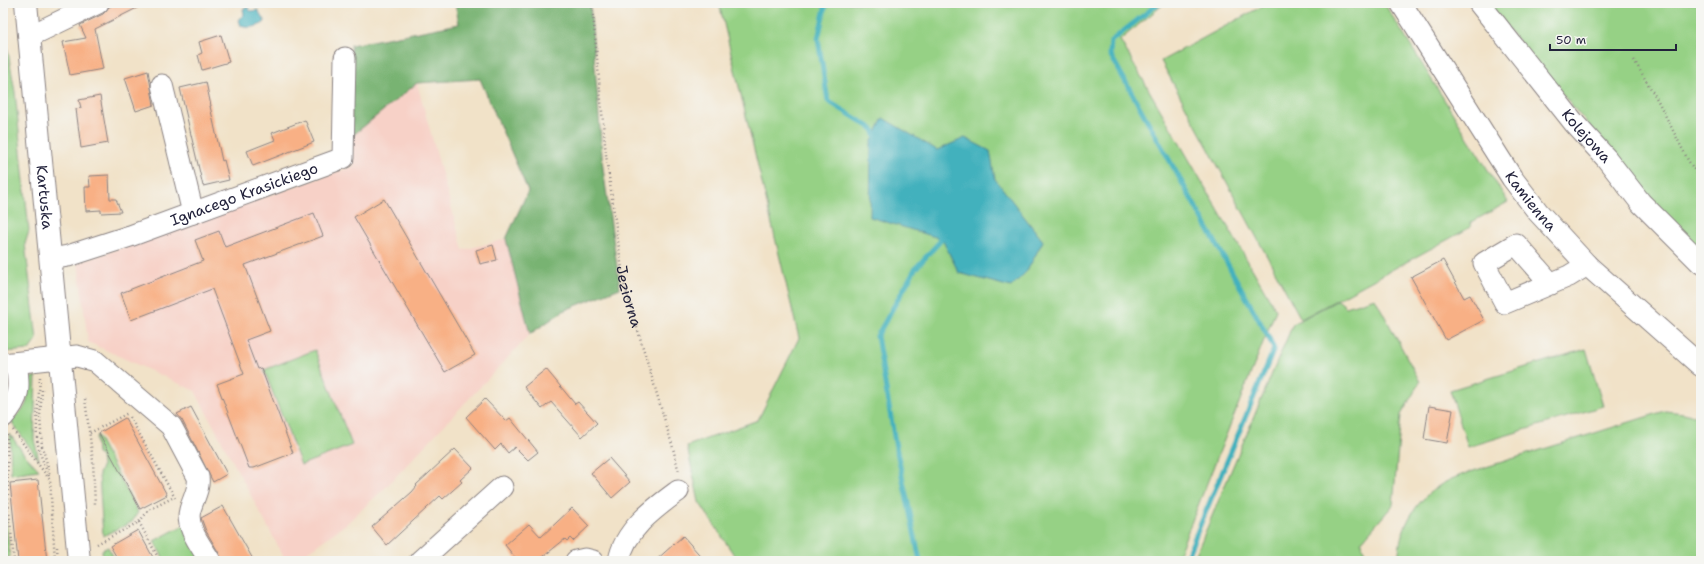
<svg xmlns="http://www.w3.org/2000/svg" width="1704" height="564" font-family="'Shantell Sans',sans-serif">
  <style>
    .built { fill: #f7d1c7 }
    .green { fill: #96d185; stroke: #5c7a60 }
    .forest { fill: #78b372; stroke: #4d6a56 }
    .water { fill: #42b1bd; stroke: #326a7c }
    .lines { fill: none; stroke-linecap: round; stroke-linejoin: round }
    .stream { stroke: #42b1bd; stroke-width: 5 }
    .building { fill: #f8b085 }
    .minor-casing { stroke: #8a8282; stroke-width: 23 }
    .major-casing { stroke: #8a8282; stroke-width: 24 }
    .path { stroke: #8a8282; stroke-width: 2.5; stroke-dasharray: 1 3; stroke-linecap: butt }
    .minor { stroke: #fff; stroke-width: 21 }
    .major { stroke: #fff; stroke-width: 22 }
    .labels { text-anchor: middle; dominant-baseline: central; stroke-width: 3.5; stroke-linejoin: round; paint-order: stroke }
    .street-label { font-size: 15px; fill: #22223b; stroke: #f6f6f2 }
  </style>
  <rect width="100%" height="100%" fill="#f6f6f2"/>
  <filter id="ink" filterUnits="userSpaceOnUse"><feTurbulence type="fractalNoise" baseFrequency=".025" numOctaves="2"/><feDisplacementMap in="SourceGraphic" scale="8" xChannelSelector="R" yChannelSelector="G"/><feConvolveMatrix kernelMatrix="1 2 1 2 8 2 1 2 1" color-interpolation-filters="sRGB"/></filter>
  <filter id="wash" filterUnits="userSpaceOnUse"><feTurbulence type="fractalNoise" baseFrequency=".012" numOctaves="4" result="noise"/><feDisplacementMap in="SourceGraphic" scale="16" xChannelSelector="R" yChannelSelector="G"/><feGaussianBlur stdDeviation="0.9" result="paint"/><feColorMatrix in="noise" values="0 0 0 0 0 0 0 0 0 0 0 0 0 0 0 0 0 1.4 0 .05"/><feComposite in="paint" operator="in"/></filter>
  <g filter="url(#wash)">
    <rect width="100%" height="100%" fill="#f1e2c8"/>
    <path class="built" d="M417,83L463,250L506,239L530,334L385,488L346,524L295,561H286L195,391L88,342L78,263L354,166L352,136Z"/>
    <path class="green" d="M719,3H1165L1120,40L1276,310L1176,561H738L699,502L687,446L758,420L799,338Z
      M1268,3H1384L1508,202L1470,223L1471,227L1301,319L1161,61Z
      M1486,3H1701V258L1687,243Z
      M3,23L15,92L29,231L25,244L37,339L29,350L3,352Z
      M1375,298L1420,382L1401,415L1393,505L1361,542L1368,561H1193L1293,324L1338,300L1346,307Z
      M1586,349L1603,406L1468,447L1450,390Z
      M315,350L352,445L301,465L264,370Z
      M36,376L34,439L39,460L11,421C15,416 24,410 26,404C30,395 23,379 36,376Z
      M1665,411L1684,413L1701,418V561H1399C1397,531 1416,499 1442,484C1450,479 1459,476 1467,473Z
      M10,434L24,454L39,470L11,474Z
      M97,435L138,512L132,522L103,536L99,474L102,467L101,456L97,454L96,438Z
      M3,512H5L10,557H3Z
      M184,525L203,561H165L154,541Z
      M108,547L116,561H103L102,550Z"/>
    <path class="forest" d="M455,3H590L603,168L620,288L565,310L530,334L506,239L528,191L480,79L417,83L352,136L351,45L459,24Z"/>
    <path class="water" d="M248,7L250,11L258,10L265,22C259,27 247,29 241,26L239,20L244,14L243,9Z
      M883,118L937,150L965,138L990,151L995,179L1043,241L1027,271L1011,287L959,273L942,239L870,217L871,143Z"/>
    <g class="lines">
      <path class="stream" d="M826,3L818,39L828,101L873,129L877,141
        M1159,3L1111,41L1110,54L1269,338L1274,349L1185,561
        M920,561L895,442L877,336L915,269L942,239L938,235"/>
    </g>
    <g id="blocks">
      <path class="building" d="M117,3H147L95,29L103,69L70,75L63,42L86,38L80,25L103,14L109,7Z
        M221,35L229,62L202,70L198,55L202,53L199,42Z
        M148,71L154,105L136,111L125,78Z
        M206,82L211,106H210L222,161L224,160L229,180L203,186L180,88Z
        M100,96L108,143L81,148L76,109L81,108L79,100Z
        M305,120L314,142L253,166L247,151L275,140L272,133Z
        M109,175L110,199H116L121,212L101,213V210L86,211L85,187H90L89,176Z
        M384,199L475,355L445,372L354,217Z
        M314,213L323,236L245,265L270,331L246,340L257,369L261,368L293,453L254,468H249L217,384L244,374L212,289L131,320L121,293L203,261L195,240L219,231L225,247Z
        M493,245L497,260L480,264L476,250Z
        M1443,260L1464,298L1470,295L1484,320L1446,340L1411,277Z
        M546,369L575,404L578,402L597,423L582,437L551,402L542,409L524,387Z
        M485,399L506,421L510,418L538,452L528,460L515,447L508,453L501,444L495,450L466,417Z
        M1429,406L1453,410L1447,443L1424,439Z
        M191,407L227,474L213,482L182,420L177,414Z
        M125,418L167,495L140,509L99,433Z
        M455,449L473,468L460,480L462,482L443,499L440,496L387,545L372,527L412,492L417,486L416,485Z
        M609,458L630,482L612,498L591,473Z
        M38,480L47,561H18L10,483Z
        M223,506L254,561H222L220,555L206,531L201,518Z
        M572,508L589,526L573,541L570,538L567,541L565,539L538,561H518L505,545L529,524L541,537Z
        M138,530L155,561H119L110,546Z
        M683,536L705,561H655Z"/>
    </g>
  </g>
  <g filter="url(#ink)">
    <use href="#blocks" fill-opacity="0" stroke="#8a8282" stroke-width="1"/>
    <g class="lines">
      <defs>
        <g id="minor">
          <path id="s2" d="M1401,3L1512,178L1538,212L1587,265L1701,366"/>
          <path id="s3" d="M1479,3L1575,124L1606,158L1641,203L1701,263"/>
          <path d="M30,36L98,3"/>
          <path d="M162,85L193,213"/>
          <path id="s4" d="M51,259L68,256L130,236L343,158L345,58"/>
          <path d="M1551,284L1516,244L1484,263L1505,303L1569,276L1587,265"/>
          <path d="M3,364L77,356L95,361L171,426L198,477C200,488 193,499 190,510C185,527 202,547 210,561"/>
          <path d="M3,417C20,398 20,388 16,363"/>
          <path d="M420,561L502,487"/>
          <path d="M576,561L585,559L593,561"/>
          <path d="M619,561C624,530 655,508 678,491"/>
        </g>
        <g id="major">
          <path id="s5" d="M26,3L79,561"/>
        </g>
      </defs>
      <use href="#minor" class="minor-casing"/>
      <use href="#major" class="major-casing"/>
      <g class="path">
        <path id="s1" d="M592,3L606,155L624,284L673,448L679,473"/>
        <path d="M1634,60L1658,101L1689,162L1701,179"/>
        <path d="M40,377C39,397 36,417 37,437C38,451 44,464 49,476"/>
        <path d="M42,390L40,416L42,446L50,474"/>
        <path d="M85,399L93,461L95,505"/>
        <path d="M130,417L175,498"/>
        <path d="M13,430L50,480L55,561"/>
        <path d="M90,433L128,413"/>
        <path d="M7,434L8,500L14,561"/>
        <path d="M3,501L8,503"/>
        <path d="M3,508L8,507"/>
        <path d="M139,522L160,561"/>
        <path d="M97,544L139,522L149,510L174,497"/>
        <path d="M57,547L58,561"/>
        <path d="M3,560H14"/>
      </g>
      <use href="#minor" class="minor"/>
      <use href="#major" class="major"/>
    </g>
  </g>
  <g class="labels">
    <g class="street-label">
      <text stroke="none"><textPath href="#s3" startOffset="171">Kolejowa</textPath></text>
      <text stroke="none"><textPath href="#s4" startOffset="204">Ignacego Krasickiego</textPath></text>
      <text stroke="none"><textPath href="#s5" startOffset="195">Kartuska</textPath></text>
      <text stroke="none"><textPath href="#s2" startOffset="237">Kamienna</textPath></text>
      <text stroke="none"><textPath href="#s1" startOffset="296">Jeziorna</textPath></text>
    </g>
  </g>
  <rect width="1704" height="564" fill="none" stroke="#f6f6f2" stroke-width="16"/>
  <path d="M1550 44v6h126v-6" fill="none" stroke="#22223b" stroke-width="2"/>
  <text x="1556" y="44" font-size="12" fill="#22223b" stroke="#f6f6f2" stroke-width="3" paint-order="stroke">50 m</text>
</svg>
